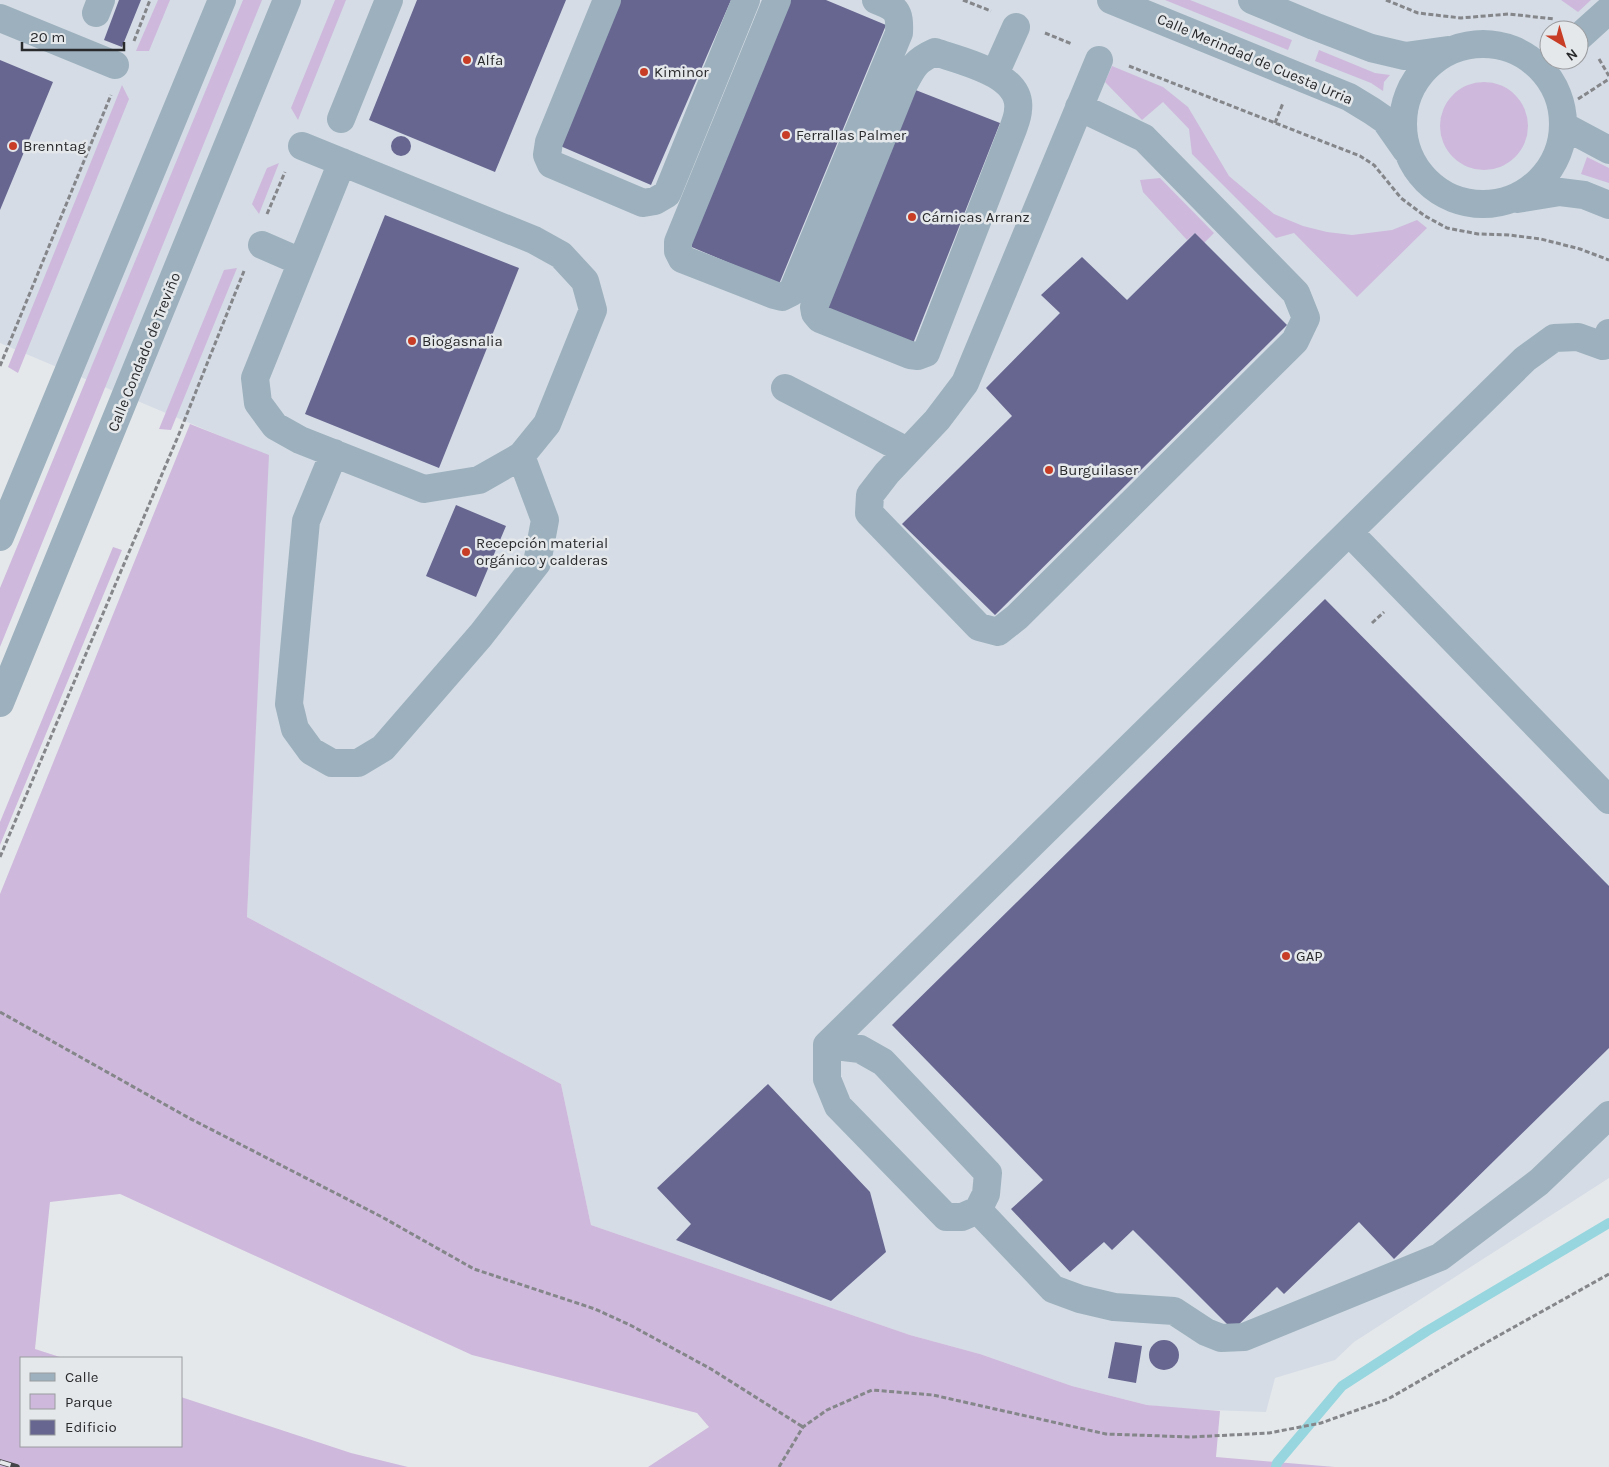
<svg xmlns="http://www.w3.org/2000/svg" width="1609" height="1467" font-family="Karla,sans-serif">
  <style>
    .built { fill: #d5dce6; fill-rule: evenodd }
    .green { fill: #ceb9dc }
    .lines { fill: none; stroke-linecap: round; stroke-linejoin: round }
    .stream { stroke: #97d6de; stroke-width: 10 }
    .building { fill: #676690 }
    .path { stroke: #848689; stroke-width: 3; stroke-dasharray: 5 2.5; stroke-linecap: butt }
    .minor { stroke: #9cb1bd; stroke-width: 28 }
    .rail-casing { stroke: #444548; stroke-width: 5.5 }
    .rail { stroke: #e5e8eb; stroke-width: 4; stroke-dasharray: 11; stroke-linecap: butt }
    .poi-dot { fill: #c83d26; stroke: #e5e8eb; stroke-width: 2 }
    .labels { text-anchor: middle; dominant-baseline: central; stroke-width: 5; stroke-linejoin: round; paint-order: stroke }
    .street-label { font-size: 15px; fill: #292a2c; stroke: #e5e8eb }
    .poi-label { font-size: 15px; fill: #292a2c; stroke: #e5e8eb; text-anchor: start }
  </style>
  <rect width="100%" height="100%" fill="#e5e8eb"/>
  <path class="built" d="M0,0H1609V1178L1354,1342L1335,1360L1275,1378L1266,1412L1184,1409L1147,1405L1072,1386L980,1354L910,1335L591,1225L561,1084L247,917L268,456L0,343ZM1549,30H1579V60H1549Z"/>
  <path class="green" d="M158,0H170L149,51H136Z
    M243,0H262L0,647V588Z
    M335,0H346L298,120L291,108Z
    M1165,0H1190L1292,40L1288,50Z
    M1561,0H1591L1578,12Z
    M1319,50L1375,73L1390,75L1384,82L1383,91L1371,83L1315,61Z
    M1112,66L1163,87L1188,107L1229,176L1274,214L1303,226L1327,232L1352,235L1392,230L1417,220L1427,228L1357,297L1294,233L1276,238L1192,154L1189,129L1163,102L1142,120L1105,82Z
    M1440 126a44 44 0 1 1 88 0a44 44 0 1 1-88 0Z
    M122,85L129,99L18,373L8,367Z
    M1587,157L1609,168V183L1581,174Z
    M279,163L259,214L252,204L267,168Z
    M1160,178L1214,233L1204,243L1195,233L1187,240L1143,192L1140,180Z
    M237,268L171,430L159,429L224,270Z
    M190,424L269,455L247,917L561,1084L591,1225L910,1335L980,1354L1072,1386L1147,1405L1220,1411L1216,1457L1335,1467H648L709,1427L697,1413L472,1355L120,1194L50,1202L35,1349L63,1358H21V1446H181V1397L351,1453L408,1467H0V894Z
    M113,547L122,550L0,845V822Z"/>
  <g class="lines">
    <path class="stream" d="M1276,1467L1277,1463L1342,1386L1427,1331L1609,1223"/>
  </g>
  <path class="building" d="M119,0H141L122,47L104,40Z
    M417,0H566L495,172L369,120Z
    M621,0H731L651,185L558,145Z
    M789,0H826L886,25L779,284L687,245Z
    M0,60L53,82L0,210Z
    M913,89L1000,123L912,346L825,311Z
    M391 146a10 10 0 1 1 20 0a10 10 0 1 1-20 0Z
    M385,215L519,268L439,468L305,414Z
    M1195,233L1287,325L995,615L902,524L1012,416L986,388L1060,313L1041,295L1082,257L1127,300Z
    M456,505L506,526L476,597L426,576Z
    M1325,599L1609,886V1048L1394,1259L1359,1222L1284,1294L1277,1287L1233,1330L1133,1230L1112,1250L1104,1242L1070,1272L1011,1209L1043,1180L892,1025Z
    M768,1084L870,1192L886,1252L831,1301L676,1240L691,1224L657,1188Z
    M1149 1355a15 15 0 1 1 30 0a15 15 0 1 1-30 0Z
    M1115,1342L1142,1346L1136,1383L1108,1378Z"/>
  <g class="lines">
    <path class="path" d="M963,0L991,11
      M1386,0L1418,13L1461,18L1509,14L1554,19
      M1045,33L1072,44
      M134,41L150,0
      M1599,59L1609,76
      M1129,66L1360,156L1374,165L1401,198L1425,216L1447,228L1478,234L1509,235L1541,239L1580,249L1609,260
      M1578,99L1609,79
      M1275,123L1283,103
      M267,214L285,172
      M0,366L111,95
      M1372,623L1384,612
      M0,857L179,434L244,271
      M0,1012L189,1118L382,1217L474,1269L595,1309L630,1325L711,1369L803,1427
      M779,1467L803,1427L827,1410L872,1390L933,1395L1106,1434L1192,1437L1269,1433L1321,1423L1388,1399L1489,1341L1609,1274"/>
    <path class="minor" d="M607,0L549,142L547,155L551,164L643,203L655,201L667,194L746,0
      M777,0L678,242V251L682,259L774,295L782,297L792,292L899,33C900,10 896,8 876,0
      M1111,0L1349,97L1372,111L1385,120L1406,150
      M1252,0L1314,26L1371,48L1405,56L1448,50
      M96,13L101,0
      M0,18L115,65
      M1579,37L1609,10
      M1403 124a80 80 0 1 1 160 0a80 80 0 1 1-160 0Z
      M935,52C961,61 1023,74 1018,110C1018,116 1015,123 1013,129L926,353L918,356L910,355L820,319L815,313L814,307L903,86C913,67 915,61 935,52Z
      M995,74L1016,27
      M1079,107L1144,138L1296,293L1306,318L1295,341L1017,617L998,632L979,627L869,513L870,495L887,473L937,420L965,383L1099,60
      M341,119L389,0
      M1564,126L1609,150
      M302,146L534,240L561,255L585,281L593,310L547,424L521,456L479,480L424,489L300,440L275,426L258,403L255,378L342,162
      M1517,199L1560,192L1584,195L1609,205
      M262,245L301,262
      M785,388L907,451
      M334,453L306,521L289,704L295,729L311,751L332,763H358L383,748L481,635L537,563L545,520L521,456
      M1349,532L1609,800
      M0,537L222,0
      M0,703L287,0
      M827,1045L860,1049L883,1062L988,1173L986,1194L978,1210L962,1217H946L838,1106L827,1079V1045L1525,359L1554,338L1578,337L1603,346L1609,333
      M978,1210L1053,1289L1080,1299L1114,1307L1174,1311L1206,1332L1221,1338L1244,1337L1440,1257L1539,1182L1609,1115"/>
    <defs>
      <path id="rail" d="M0,1462L17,1467"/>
    </defs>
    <use href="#rail" class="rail-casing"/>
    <use href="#rail" class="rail"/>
  </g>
  <g class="poi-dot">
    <circle cx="467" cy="60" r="5"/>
    <circle cx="644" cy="72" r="5"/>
    <circle cx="786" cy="135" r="5"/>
    <circle cx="13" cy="146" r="5"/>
    <circle cx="912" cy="217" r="5"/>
    <circle cx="412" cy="341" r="5"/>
    <circle cx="1049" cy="470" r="5"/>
    <circle cx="466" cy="552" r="5"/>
    <circle cx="1286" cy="956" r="5"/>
  </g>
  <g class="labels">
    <g class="street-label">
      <text transform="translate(1255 59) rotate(23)">Calle Merindad de Cuesta Urria</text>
      <text transform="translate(144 352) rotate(-68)">Calle Condado de Treviño</text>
    </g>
    <g class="poi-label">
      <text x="477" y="60">Alfa</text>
      <text x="654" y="72">Kiminor</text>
      <text x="796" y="135">Ferrallas Palmer</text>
      <text x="23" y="146">Brenntag</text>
      <text x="922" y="217">Cárnicas Arranz</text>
      <text x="422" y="341">Biogasnalia</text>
      <text x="1059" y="470">Burguilaser</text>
      <text x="476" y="543">Recepción material<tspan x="476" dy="17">orgánico y calderas</tspan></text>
      <text x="1296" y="956">GAP</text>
    </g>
  </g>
  <rect x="20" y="1357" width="162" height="90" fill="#e5e8eb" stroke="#9a9c9f"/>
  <rect x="30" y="1373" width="25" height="8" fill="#9cb1bd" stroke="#9a9c9f"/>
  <text x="65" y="1382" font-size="15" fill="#292a2c">Calle</text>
  <rect x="30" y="1394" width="25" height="15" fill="#ceb9dc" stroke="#9a9c9f"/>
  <text x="65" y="1407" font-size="15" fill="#292a2c">Parque</text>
  <rect x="30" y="1420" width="25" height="15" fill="#676690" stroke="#9a9c9f"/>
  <text x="65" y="1432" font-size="15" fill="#292a2c">Edificio</text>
  <g transform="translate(1564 45) rotate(142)"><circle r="24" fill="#e5e8eb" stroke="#9a9c9f"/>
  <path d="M0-4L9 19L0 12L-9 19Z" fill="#c83d26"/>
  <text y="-8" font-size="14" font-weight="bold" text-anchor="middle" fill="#292a2c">N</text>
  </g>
  <path d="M22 42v8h102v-8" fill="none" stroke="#292a2c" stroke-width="2.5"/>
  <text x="30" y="42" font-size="15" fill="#292a2c" stroke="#e5e8eb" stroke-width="4" paint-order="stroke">20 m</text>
</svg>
